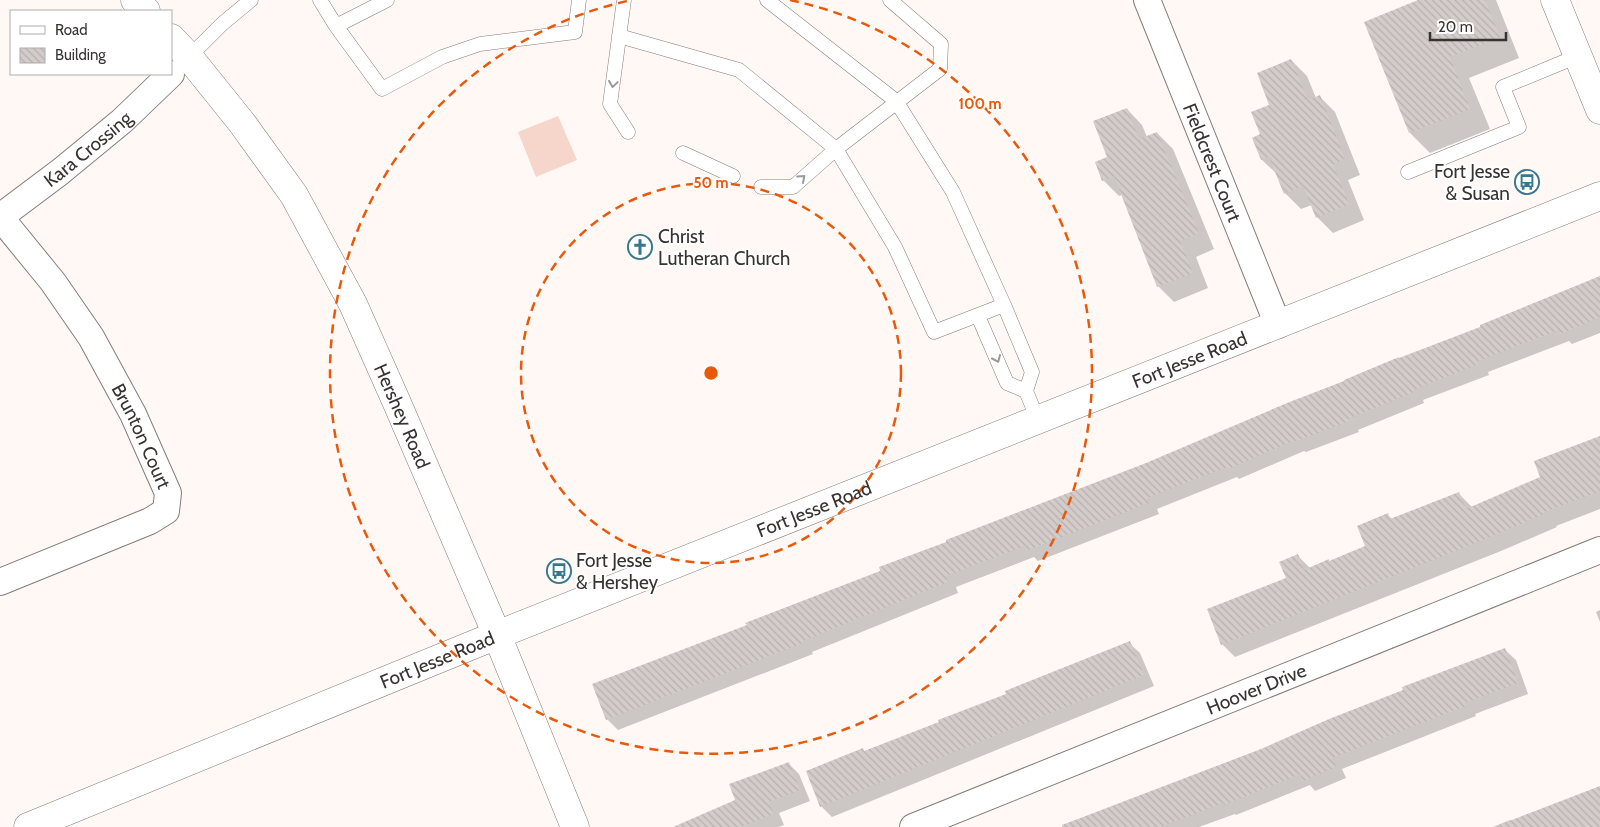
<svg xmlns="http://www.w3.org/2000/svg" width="1600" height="827" font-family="Cabin,sans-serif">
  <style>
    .green { fill: #f6d5ca }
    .shadow { fill: #0003 }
    .building { fill: url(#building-back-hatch) }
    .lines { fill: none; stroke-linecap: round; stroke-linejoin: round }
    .lane-casing { stroke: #837d7b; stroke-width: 15 }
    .street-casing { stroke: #837d7b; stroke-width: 28 }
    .secondary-casing { stroke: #837d7b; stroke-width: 29 }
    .lane { stroke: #fff; stroke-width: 14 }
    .street { stroke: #fff; stroke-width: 26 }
    .secondary { stroke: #fff; stroke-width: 28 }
    .oneway { stroke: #9a9998 }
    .ring { fill: none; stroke: #e8590c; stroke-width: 2.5; stroke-dasharray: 9 6 }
    .labels { text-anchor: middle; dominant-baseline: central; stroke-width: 4; stroke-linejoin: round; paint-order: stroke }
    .street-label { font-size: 19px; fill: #363332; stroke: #fff }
    .poi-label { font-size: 19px; fill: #363332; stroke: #fff; text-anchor: start }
    .centre { fill: #e8590c; stroke: #fff; stroke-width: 2.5 }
    .ring-label { font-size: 15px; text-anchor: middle; font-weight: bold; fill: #e8590c; stroke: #fff; stroke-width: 4; stroke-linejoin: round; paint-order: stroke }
  </style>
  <defs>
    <pattern id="building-back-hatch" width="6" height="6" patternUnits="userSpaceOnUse" patternTransform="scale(1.25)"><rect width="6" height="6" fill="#d3ccca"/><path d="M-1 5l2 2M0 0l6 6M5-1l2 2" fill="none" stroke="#b6b0ae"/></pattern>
  </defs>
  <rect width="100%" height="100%" fill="#fff8f5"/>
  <path class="green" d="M558,116L577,160L536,177L518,132Z"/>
  <path class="shadow" d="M1422,0H1496L1519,58L1469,78L1490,129L1430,153L1410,133Z
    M1291,60L1307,76L1316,98L1319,96L1335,112L1360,175L1348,180L1364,220L1333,233L1317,217L1312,205L1301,209L1285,193L1278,175L1262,160L1254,138L1262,135L1271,105Z
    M1127,109L1142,125L1147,137L1157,133L1173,149L1214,249L1196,257L1208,288L1174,302L1158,286L1122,195L1119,196L1103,180L1109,158Z
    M1600,278V333L1572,344L1569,341L1488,372L1489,375L1423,400L1424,403L1358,430L1359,432L1306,452L1304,451L1239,479L1237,477L1157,509L1159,514L1038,561L1034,557L956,587L958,593L812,652L813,654L618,730L607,719L748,626L1482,327Z
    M1600,437V509L1556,526L1557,527L1501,551L1235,657L1222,644L1288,579L1298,556L1311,569L1367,547L1388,515L1393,520L1459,494L1473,508L1542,477Z
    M1600,610V622L1596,612Z
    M1129,643L1140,653L1154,686L832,817L821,806L864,752L1008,695Z
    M1505,650L1516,660L1528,694L1475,714L1476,716L1342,769L1346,778L1315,791L1310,785L1236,815L1235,814L1199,827H1072Z
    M788,763L799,774L810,801L779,813L784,825L778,827H677L737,801Z
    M1600,788V827H1493L1510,820L1512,822Z"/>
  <path class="building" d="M1418,0H1485L1500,37L1450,57L1470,109L1409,133L1364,22Z
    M1291,59L1308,100L1320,95L1345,159L1333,164L1349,204L1316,218L1303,186L1284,194L1269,157L1261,160L1252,138L1260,134L1251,112L1269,105L1257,73Z
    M1127,108L1139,139L1157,132L1199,233L1180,241L1193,273L1157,287L1114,176L1102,181L1095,162L1107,157L1093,121Z
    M1600,276V317L1560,334L1559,330L1478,361L1479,364L1413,390L1414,392L1348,419L1349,421L1294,442L1293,441L1228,469L1227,467L1147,498L1149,503L1026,551L1025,546L946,576L948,582L803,641V643L606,720L592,684L747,625L745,623L880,571L879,567L946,542V540L1146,463L1287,403L1344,381V380L1399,357V358L1480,327V325Z
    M1600,436V491L1544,512V514L1488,538L1221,645L1207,609L1286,578L1279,562L1298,554L1304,570L1329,559V561L1365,546L1357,526L1388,513L1390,519L1459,492L1466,509L1540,477L1534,461Z
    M1130,641L1144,675L820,807L806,771L863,748L864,751L939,722L938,720L1006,694L1005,691Z
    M1505,648L1518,683L1465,703L1466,706L1332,758L1336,767L1303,781L1300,774L1224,805L1223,803L1208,809L1160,827H1062V825L1261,749L1329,719L1403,690L1402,687Z
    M789,762L800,790L769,802L774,814L741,827H673L735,800L729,784Z
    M1600,786V827H1500L1499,825Z"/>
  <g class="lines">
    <defs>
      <path id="lane" d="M320,0L336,26L387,0
        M624,0L610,104L628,132
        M767,0L896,101L953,192L1004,305L1032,372L1026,391L1038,420
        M336,26L382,89L442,57L480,44L575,32L579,0
        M619,36L739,70L836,149L895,247L934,332L1004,305
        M189,57L222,24L251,0
        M683,153L733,176
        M1408,172L1519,127L1503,87L1578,56
        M761,187H793L836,149L940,69L941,44L890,0
        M978,316L1007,383L1026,391"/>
      <g id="street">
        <path id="s1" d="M1147,0L1278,325"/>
        <path id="s2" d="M0,217L53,282L91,337L133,414L168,493L166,511L150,521L0,582"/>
        <path id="s3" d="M0,217L60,172L122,121L171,74"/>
        <path id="s4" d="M913,827L1600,550"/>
      </g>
      <g id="secondary">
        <path d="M135,0L146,11"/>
        <path d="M1555,0L1600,110"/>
        <path id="s5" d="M171,38L189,57L242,123L294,195L353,304L397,403L497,635L575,827"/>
        <path id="s6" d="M28,827L497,635L1600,196"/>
      </g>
    </defs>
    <use href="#lane" class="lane-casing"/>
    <use href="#street" class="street-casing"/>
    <use href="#secondary" class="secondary-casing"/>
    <use href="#lane" class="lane"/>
    <use href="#street" class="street"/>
    <use href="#secondary" class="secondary"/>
  </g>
  <defs><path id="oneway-chevron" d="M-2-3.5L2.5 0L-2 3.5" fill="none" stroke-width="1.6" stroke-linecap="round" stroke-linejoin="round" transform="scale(1.25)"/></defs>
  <g class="oneway">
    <use href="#oneway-chevron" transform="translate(613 84) rotate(98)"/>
    <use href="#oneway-chevron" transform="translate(802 178) rotate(-42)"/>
    <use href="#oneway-chevron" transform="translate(997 359) rotate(66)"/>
  </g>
  <g class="ring">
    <circle cx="711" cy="373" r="190"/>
    <path d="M790 0A381 381 0 1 1 632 0"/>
  </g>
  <defs>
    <symbol id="bus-ring" viewBox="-11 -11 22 22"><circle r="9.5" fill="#fff" stroke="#36778a" stroke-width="1.5"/><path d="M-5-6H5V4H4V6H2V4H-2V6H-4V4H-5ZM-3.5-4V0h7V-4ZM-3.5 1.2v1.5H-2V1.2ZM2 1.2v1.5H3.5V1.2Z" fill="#36778a"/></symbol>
    <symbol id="church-ring" viewBox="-11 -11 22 22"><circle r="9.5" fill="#fff" stroke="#36778a" stroke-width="1.5"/><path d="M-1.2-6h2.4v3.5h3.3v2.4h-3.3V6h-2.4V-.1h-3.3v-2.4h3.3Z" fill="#36778a"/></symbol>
  </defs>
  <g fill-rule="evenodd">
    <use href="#bus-ring" x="1513" y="168" width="28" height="28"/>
    <use href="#church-ring" x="626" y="233" width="28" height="28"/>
    <use href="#bus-ring" x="545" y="557" width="28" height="28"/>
  </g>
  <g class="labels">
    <g class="street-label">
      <text stroke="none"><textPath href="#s3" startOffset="111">Kara Crossing</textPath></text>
      <text stroke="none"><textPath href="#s1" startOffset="175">Fieldcrest Court</textPath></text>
      <text stroke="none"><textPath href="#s6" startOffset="1252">Fort Jesse Road</textPath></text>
      <text stroke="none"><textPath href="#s5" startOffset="446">Hershey Road</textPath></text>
      <text stroke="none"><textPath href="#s2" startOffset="262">Brunton Court</textPath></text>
      <text stroke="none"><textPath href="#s6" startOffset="848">Fort Jesse Road</textPath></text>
      <text stroke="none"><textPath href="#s6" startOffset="442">Fort Jesse Road</textPath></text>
      <text stroke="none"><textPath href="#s4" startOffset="370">Hoover Drive</textPath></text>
    </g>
    <g class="poi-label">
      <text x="1510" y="171" text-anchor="end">Fort Jesse<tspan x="1510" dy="22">&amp; Susan</tspan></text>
      <text x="658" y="236">Christ<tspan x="658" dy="22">Lutheran Church</tspan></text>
      <text x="576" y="560">Fort Jesse<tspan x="576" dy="22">&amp; Hershey</tspan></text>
    </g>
  </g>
  <circle cx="711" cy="373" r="8" class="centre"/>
  <g class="ring-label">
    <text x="980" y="109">100 m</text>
    <text x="711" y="188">50 m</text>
  </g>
  <rect x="10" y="10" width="162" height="65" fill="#ffffff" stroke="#afadad"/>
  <rect x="20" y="26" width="25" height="8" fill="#ffffff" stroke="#afadad"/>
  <text x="55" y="35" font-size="15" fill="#363332">Road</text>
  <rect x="20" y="48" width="25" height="15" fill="url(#building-back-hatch)" stroke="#afadad"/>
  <text x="55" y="60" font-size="15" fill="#363332">Building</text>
  <path d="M1430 32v8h76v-8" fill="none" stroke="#363332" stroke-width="2.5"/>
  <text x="1438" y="32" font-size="15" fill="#363332" stroke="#ffffff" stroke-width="4" paint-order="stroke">20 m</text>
</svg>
